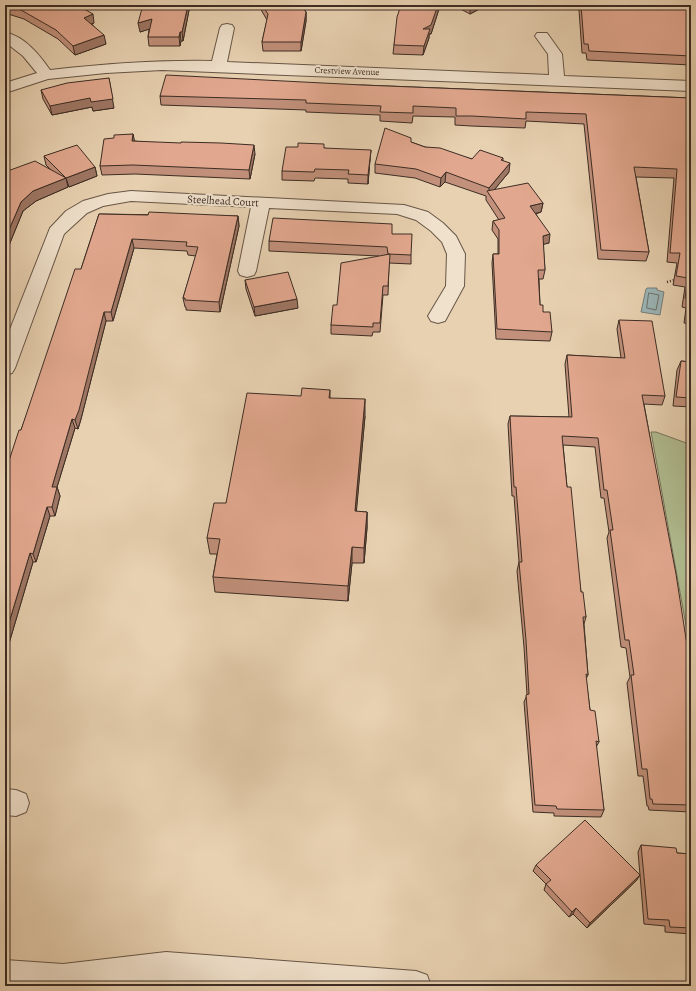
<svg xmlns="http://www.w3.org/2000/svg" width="696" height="991" font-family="Alegreya,serif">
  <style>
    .green { fill: #b0bd91; stroke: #76755a }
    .water { fill: #9bb5b6; stroke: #757f7c }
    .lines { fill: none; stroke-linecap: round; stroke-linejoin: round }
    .shore { stroke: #6c716d; stroke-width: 1 }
    .minor-casing { stroke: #675647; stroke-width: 2 }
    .path { stroke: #3c2d24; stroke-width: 2.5; stroke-dasharray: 1 2; stroke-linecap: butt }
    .minor { fill: #f0e1cc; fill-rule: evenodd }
    .wall { fill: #c2907b; stroke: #3c2d24 }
    .shaded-wall { fill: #9e7664; stroke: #3c2d24 }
    .building { fill: #e2a88f; stroke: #3c2d24 }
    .labels { text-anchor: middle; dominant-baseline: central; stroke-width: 4; stroke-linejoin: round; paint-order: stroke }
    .far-street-label { font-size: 9px; fill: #3c2d24; stroke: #f0e1cc }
    .street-label { font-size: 11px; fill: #3c2d24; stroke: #f0e1cc }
  </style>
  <rect width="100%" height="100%" fill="#e8d1b1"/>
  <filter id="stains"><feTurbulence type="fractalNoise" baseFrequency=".005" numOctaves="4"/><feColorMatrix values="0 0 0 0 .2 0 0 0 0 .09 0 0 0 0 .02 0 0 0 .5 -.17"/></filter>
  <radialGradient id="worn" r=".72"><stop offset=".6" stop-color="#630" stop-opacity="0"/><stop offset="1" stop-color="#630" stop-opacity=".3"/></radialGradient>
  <path class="green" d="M651,432H656L689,444L691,453V653Z"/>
  <path class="water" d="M647,288H657V290L664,292L660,315L641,312L646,289Z"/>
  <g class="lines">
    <path class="shore" d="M649,293L659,295L656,310L647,308Z"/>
    <defs>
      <path id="minor" d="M227,24L232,25L234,28L227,62L549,75L548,54L535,36L537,33H547L562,54L564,76L691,81V91L162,70L106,73L48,79L5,93V83L37,73L23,56L5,42V32C25,37 39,54 50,70C104,64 157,60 212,61L220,28L222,25Z
        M131,191L404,205L428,212L443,223L456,236L465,254L464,286L445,321L438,323L431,321L428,316L446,286L447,254L442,242L431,231L416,220L397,214L269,208L256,271L254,275L247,277L240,275L238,271L251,207L131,201L103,206L87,213L64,234L15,368L12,373L5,375V342L50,228L66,211L83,201L108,194Z
        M5,789L16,790L26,794L29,803L26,812L16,816L5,815Z
        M166,952L416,971L427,975L431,986H221L166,982L130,986H5V960L63,964Z"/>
    </defs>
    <use href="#minor" class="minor-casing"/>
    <path class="path" d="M667,282L674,280"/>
    <use href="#minor" class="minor"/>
  </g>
  <path class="wall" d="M5,5L94,23L92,24L106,44L75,55L58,39L24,19L5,13Z
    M190,5L183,41H181L180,46H149L148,37L149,29L140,32Z
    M193,5H303L302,6L306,12V21L301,51H263L262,42L267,20L260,8L227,5L193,6Z
    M401,5H439V9L431,34H429V38L423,55L393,54L394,45Z
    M453,5H487L470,14Z
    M580,5H648L653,8L691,14V65L587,60L586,53H582L579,10Z
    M362,85L691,98V324L684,323L686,308L682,307L685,287L673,285L677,263L667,262L674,178L636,177L649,252L646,261L598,259L584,124L526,121L525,128L471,126L455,125V117L413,116L412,123L380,121V115L306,112V110L161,105L160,96Z
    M41,90L114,108L93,111L92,107L52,115L43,99Z
    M133,134L134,141L255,154L250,179L135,174L102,175L100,166L114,138Z
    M411,142L425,147L472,159L503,158V161L509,172L494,190L543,203L541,212L536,214L549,243L543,244L545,270L543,279H539L540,305L552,332L550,341L496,339L492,263L493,254H498V239L492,230L493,221L499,220L486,200V196L445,182L440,187L415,178L375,173V164Z
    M324,148L370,159L368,184L348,183V179L315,178L314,181L282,180V171Z
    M44,156L95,167L97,176L69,187L68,186V187L36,201L23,211L5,255V172L50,169L46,165Z
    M99,214L238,216L239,226L220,312L186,310V307H185L183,298L196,256L188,255L187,251L134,248L113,321H106L81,419L78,429L75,428L57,487L60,496L55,516H50L36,562H33L5,657V473L81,269Z
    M392,234L411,255V264L389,263L388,295H383L380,332H373L372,336L331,334V325L337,305L379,256L269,251V241Z
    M245,280L298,308L255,316L246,289Z
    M619,320L665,396L662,405L644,404L691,671V812L649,810L648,806H647L643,776H638L627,683L630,677L626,648L621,647L607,538L609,532L604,498H601L595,447L563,445L567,487L581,592L586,617L584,624L588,675L586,679L590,710L599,742L596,747L604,810L601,817L554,816V813L533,812L524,702L527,695L524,647L517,571L519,562L514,496H512L508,424L510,416L569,417L565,364L567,355L621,358L617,329Z
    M681,361L691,362V407L673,406L677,370Z
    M330,390V398L365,416L356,512H367V528L364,563H352L348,601L215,592L213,577L217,554H210L207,538L226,503L301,396Z
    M641,845L677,853L691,854V934L665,932V926L644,924L640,875L636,881L587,928L573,914L569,917L544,890L546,884L533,871L536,865L640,875L638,852Z"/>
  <path class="shaded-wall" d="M188,5H190L183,41L182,32Z
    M438,5H439V9L431,34H429V38L423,55L424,46L423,29Z
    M470,5H487L470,14Z
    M306,12V21L301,51V42Z
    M93,14L94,23L86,26L84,18Z
    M152,19L153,28L140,32L138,23Z
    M180,32L181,41L180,46L179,37Z
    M104,35L106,44L75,55L73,46Z
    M109,78L114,108L93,111L92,107L52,115L50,106Z
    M133,134L135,143L132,141Z
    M254,145L255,154L250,179L249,170Z
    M371,150L370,159L368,184V175Z
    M510,163L509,172L490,195L489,194V188Z
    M95,167L97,176L69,187L66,178Z
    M446,172L445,182L440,187L441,178Z
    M66,178L68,187L36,201L23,211L5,255V239L21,202L33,191Z
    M543,203L541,212L529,215L530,206Z
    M238,216L239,226L220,312L219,302Z
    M550,234L549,243L541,245L543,236Z
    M132,239L134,248L113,321L111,312Z
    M297,299L298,308L255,316L254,307Z
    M104,312L106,321L81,419L78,429L75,420Z
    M365,399V416L355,527V511Z
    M72,419L75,428L57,487L60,496L55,516L52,507V487Z
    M47,507L50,516L36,562L33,554Z
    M367,512V528L364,563V548Z
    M352,547V563L348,601V586Z
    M30,553L33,562L5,657V636Z
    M640,875L636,881L587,928L590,923Z
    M576,908L573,914L569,917L572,912Z"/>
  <path class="building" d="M5,5H77L93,14L84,18L104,35L73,46L56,30L21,10Z
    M143,5H188L182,32H180L179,37H148L152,19L138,23Z
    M262,5H301L306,12L301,42H262L268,14Z
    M401,5H438L431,25L423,29H430L424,46L394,45L397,17Z
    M581,5H648L653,8L688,7L691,14V56L589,51L588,44H584Z
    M166,75L362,85L691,98V314L687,313L689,299L685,298L688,278L676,276L680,253H670L677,169L634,167L649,252L601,250L586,114L526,112V119L472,116H456V108L413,106V113L380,112L381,106L306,103V100L160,96Z
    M109,78L113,99L91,102L90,98L50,106L41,90L67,83Z
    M385,128L411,138V142L425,147L440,148L472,159L480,150L503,158L501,160L510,163L489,188L446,172L441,178L416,169L375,164Z
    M133,134L132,141L181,143V142L221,143L254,145L249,170L133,165L100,166L104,139L114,138V135Z
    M298,143L324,144V148L371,150L368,175L348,174L349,170L315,169L314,172L282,171L286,147H298Z
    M77,145L95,167L66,178L44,156Z
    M35,161L66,178L33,191L21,202L5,239V172Z
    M528,183L543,203L530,206L550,234L543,236L545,270H538L540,305H543V312H550L552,332L497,329L493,254H499V230L493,221L505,218L487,191Z
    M149,212L238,216L219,302L185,300V298H183L198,247L186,246L187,242L132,239L111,312H104L79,410L75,420L72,419L52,487H57L52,507H47L33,554L30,553L5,636V473L19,430H21L75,269H81L99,214L148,215Z
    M273,218L392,224V234H412L411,255L388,254L387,247L269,241Z
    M390,254L388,286H383L380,323H373V327L331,325L333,305H337L341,263Z
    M288,272L297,299L254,307L245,280Z
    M619,320L652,321L665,396L642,395L676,574L691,671V805L653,804L652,799H650L647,769H642L631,675H634L629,640H625L610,530H613L607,490H604L598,438L562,436L567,487H571L581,592H583L586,617H583L588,675L586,674L590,710L595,711L599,742L596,741L604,810L557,809L556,806L535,805L526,695L529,694L526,640L519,562H522L516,487H514L510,416L572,417L567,355L625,358Z
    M681,361L691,362V398L676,397Z
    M302,388L330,390L329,398L365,399L355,511L367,512L364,548L352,547L348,586L213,577L220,539L207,538L214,503H226L247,393L301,396Z
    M585,820L640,875L590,923L576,908L572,912L546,884L551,880L536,865Z
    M641,845L676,848L677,853L691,854V928L670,927L669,920L648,919Z"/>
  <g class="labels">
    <g class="far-street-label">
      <text transform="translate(347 71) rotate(2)">Crestview Avenue</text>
    </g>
    <g class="street-label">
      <text transform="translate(223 201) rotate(3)">Steelhead Court</text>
    </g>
  </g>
  <rect width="696" height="991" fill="none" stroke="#e8d1b1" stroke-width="20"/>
  <rect x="6" y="6" width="684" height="979" fill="none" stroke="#3c2d24" stroke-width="2"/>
  <rect x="10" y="10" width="676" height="971" fill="none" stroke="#3c2d24"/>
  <rect width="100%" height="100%" filter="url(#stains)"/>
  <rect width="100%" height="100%" fill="url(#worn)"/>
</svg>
